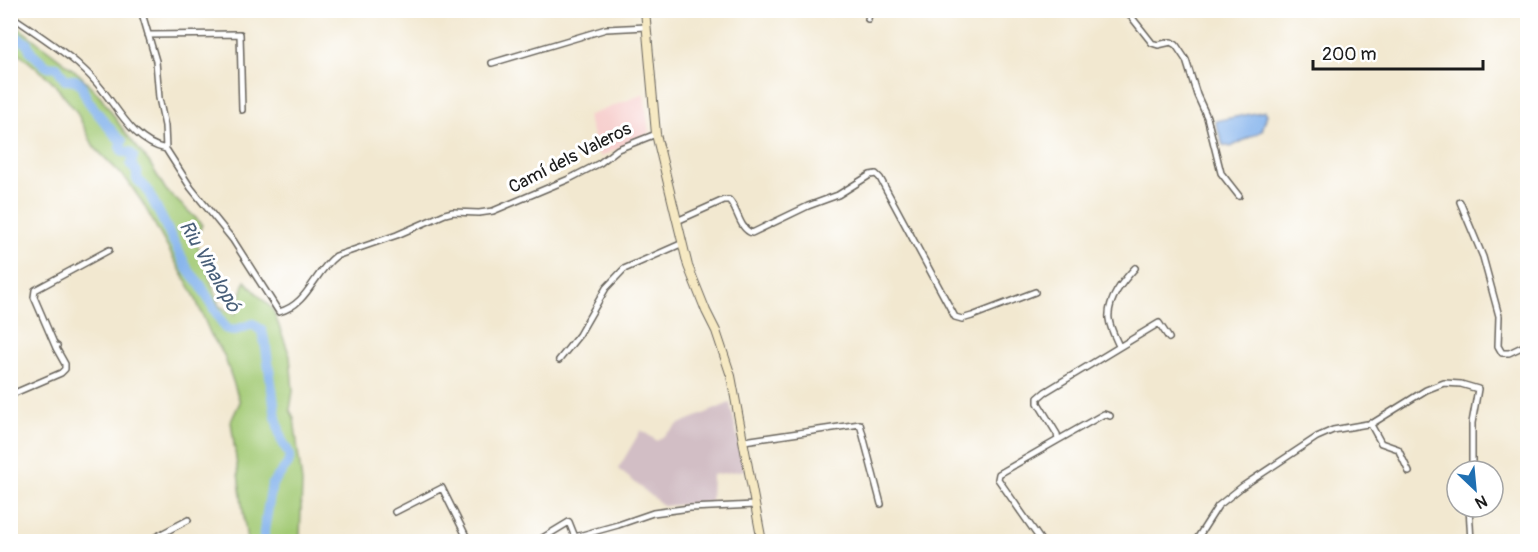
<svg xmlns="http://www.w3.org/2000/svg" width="1538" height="552" font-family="Pangolin,sans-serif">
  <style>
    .built { fill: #f7d0cf }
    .industrial { fill: #d2bec5 }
    .green { fill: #a3ca75; stroke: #607348; stroke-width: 1.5 }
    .water { fill: #80b0eb; stroke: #4e6684; stroke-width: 1.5 }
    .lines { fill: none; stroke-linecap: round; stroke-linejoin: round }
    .river { stroke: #80b0eb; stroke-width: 10 }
    .street-casing { stroke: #67635b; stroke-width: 8 }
    .secondary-casing { stroke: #67635b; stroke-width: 10 }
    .street { stroke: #fff; stroke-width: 5 }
    .secondary { stroke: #f6e9c3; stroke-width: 8 }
    .labels { text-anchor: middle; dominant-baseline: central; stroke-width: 6; stroke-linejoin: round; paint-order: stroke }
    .street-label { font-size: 18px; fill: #1c1c1c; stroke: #fff }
    .water-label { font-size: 20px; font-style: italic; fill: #495f79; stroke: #fff }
  </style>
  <rect width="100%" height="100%" fill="#fff"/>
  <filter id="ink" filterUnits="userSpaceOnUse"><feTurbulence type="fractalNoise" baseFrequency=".0167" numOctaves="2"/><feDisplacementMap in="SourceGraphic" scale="12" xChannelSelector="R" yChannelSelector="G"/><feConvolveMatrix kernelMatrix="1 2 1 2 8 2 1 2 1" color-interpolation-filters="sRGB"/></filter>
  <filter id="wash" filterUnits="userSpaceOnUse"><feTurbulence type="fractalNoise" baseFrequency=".008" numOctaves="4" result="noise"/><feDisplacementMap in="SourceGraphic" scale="24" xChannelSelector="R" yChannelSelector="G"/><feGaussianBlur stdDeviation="1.35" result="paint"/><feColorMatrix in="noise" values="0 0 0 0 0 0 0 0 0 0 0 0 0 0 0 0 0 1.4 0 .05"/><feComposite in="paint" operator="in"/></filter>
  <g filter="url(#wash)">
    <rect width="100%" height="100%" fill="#f2e8d0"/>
    <path class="built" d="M644,94L649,133L600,157L587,116Z"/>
    <path class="industrial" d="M730,403L745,470L712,475L711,502L664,506L618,469L641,430L657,441L679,424Z"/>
    <path class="green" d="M10,21L79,74L101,97L124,131L149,162L166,190L202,224L196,242L205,263L219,306L235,315L245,281L273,310L290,356L293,391L290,410L294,418L302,483L300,538L306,541H247L231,421L240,402L224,355L211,335L193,293L142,202L127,180L94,147L76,111L51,80L11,47Z"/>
    <path class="water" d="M1265,111L1267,114L1262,131L1231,147L1223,145L1215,121Z"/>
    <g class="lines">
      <path class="river" d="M10,33L27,43L31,52L46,66L57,67L65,80H75L81,84C85,100 93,107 103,120C110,128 114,135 122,141L120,147L123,152H129L133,156L131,165L137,172V179L147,189L188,270L200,284L225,328L232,331L253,324L262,331L266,348L276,417L281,439L290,455L288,464L272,484L264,531V542"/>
    </g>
  </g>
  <g filter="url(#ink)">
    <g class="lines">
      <defs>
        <path id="street" d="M141,10L156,61L159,98L165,126L166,149
          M1126,10L1152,43L1158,45L1171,42L1176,45L1186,60L1197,95L1207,117L1221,173L1239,196
          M10,15C33,31 57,46 78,64C83,69 89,74 94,80C116,103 131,142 166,149L191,188L233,240L279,312C309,304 313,273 336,256L397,235L445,214L453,212L479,213L493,211L569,179L600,163L618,149L656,134
          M868,19L870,10
          M148,35L240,34L242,110
          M492,63L606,29L647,27
          M1460,202L1483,257L1499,316L1498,346L1502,353H1509L1528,344
          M677,221L724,200H729C738,209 739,229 752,233L808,206L838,195L870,175L876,174L880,178L955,317L962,319L972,316L1035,292
          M1119,346C1115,337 1110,328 1109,319C1107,300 1123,281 1135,268
          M56,348L34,297L35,290L109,250
          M559,360L579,335L606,288L624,269L683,243
          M10,395L61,373L65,369V364L56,348L57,346
          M1370,423L1381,443L1398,449L1409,472
          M1058,440L1104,414L1110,416
          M744,441L860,424L881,504
          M1469,507L1471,542
          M395,512L442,488L469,542
          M146,542L188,520
          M536,542L569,522L575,537L618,525L653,513L690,508L755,505
          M1042,542L998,479L999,474L1058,440L1057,434L1038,403V398L1045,392L1159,323L1169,338
          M1195,542L1218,506L1243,486L1317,437L1333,430L1373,423L1426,390L1444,383L1461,384L1478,389L1472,423V471"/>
        <path id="secondary" d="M645,10L656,134L688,266L706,311L716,331L731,376L762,542"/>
      </defs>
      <use href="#street" class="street-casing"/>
      <use href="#secondary" class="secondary-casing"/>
      <use href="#street" class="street"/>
      <use href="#secondary" class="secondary"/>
    </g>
  </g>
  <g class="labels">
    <g class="street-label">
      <text transform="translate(570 158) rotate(-27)">Camí dels Valeros</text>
    </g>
    <g class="water-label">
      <text transform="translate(210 266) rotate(60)">Riu Vinalopó</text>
    </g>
  </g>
  <rect width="1538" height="552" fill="none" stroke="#fff" stroke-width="36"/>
  <g transform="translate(1475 489) rotate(154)"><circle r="28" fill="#ffffff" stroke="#a4a4a4" stroke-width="1.5"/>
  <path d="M0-4.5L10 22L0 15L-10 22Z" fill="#1f6fb2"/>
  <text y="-9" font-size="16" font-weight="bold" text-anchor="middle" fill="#1c1c1c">N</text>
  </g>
  <path d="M1313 60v9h170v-9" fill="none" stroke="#1c1c1c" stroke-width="3"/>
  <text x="1322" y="60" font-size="18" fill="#1c1c1c" stroke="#ffffff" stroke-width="4.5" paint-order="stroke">200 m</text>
</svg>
